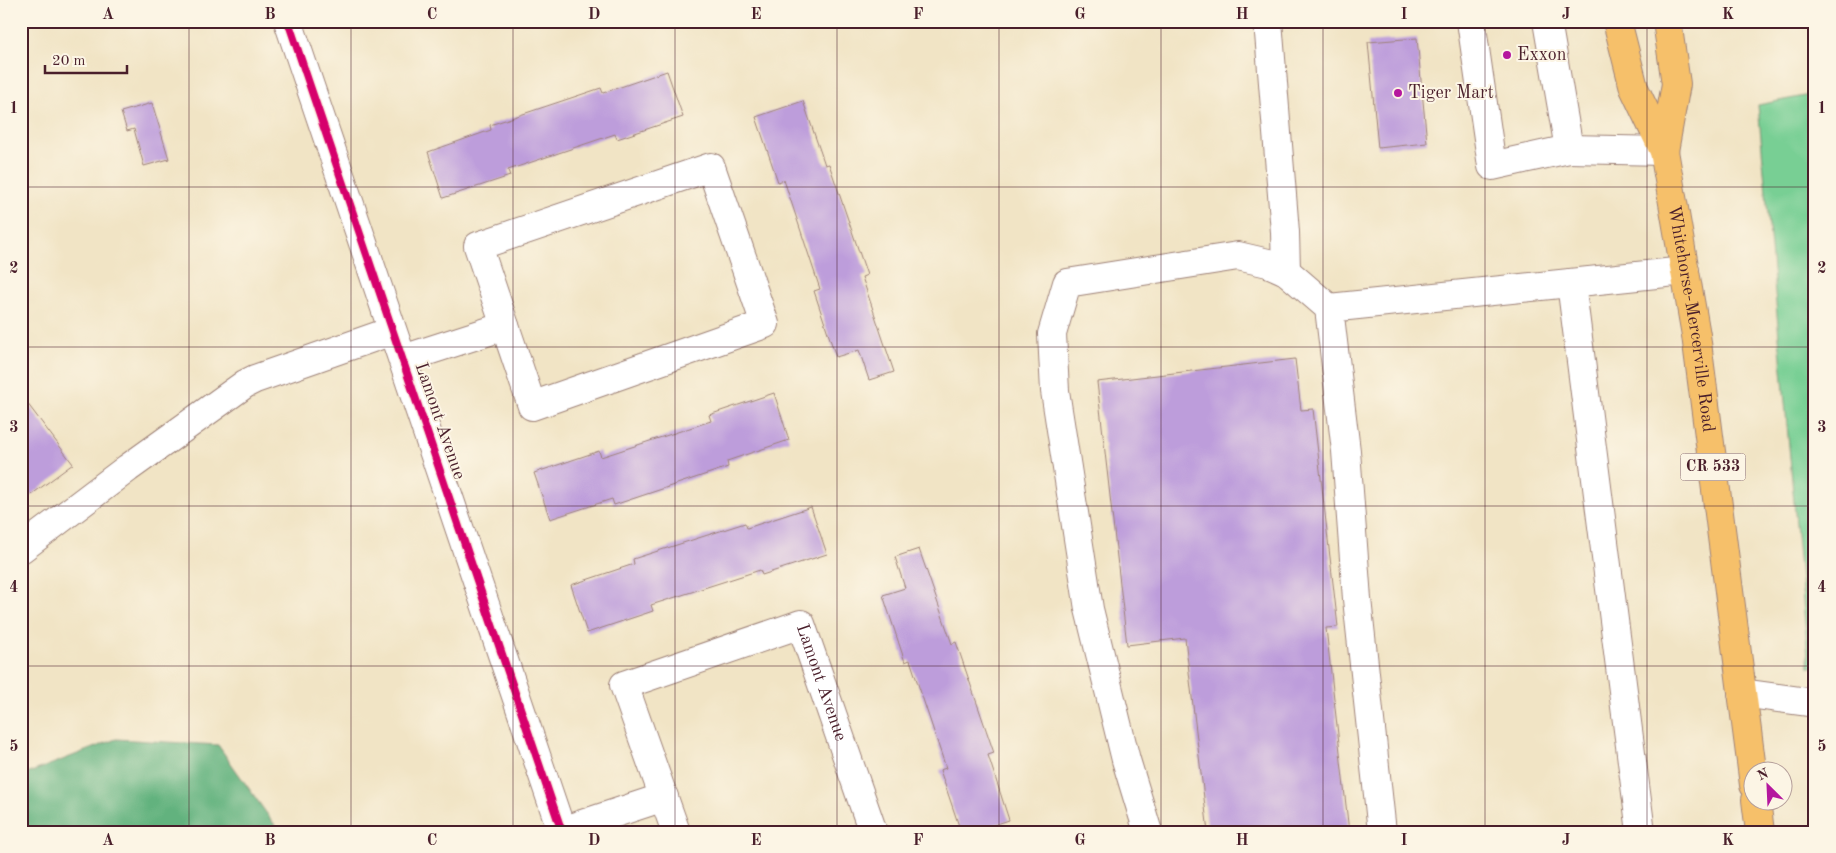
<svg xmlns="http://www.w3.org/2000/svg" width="1836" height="853" font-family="'Old Standard TT',serif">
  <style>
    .green { fill: #78cf94; stroke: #617760 }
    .forest { fill: #62b27e; stroke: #566854 }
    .building { fill: #bd9ddb }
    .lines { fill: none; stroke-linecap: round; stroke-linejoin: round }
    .minor-casing { stroke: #9e8278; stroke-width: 30 }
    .major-casing { stroke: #9e8278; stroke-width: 30 }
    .minor { stroke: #fff; stroke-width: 28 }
    .major { stroke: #f6c06b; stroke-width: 28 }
    .cycleway-casing { stroke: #fcf5e5; stroke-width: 11 }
    .cycleway { stroke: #d6006c; stroke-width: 8 }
    .grid { fill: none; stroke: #4a1f2b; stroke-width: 1; stroke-opacity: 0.55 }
    .poi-dot { fill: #b5179e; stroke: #fcf5e5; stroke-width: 2 }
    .labels { text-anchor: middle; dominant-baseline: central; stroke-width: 4; stroke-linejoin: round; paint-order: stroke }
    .shield { fill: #fcf5e5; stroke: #7f5f63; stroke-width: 1 }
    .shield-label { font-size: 16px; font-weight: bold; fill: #4a1f2b }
    .poi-label { font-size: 18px; fill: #4a1f2b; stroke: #fcf5e5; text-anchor: start }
    .street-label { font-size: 18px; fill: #4a1f2b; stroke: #fcf5e5 }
    .neatline { fill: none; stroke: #4a1f2b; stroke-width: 2 }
    .grid-label { font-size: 16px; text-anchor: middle; font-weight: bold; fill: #4a1f2b }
  </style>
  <rect width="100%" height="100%" fill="#fcf5e5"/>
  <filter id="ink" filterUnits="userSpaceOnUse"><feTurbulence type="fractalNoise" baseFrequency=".02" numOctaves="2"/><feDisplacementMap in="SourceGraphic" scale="10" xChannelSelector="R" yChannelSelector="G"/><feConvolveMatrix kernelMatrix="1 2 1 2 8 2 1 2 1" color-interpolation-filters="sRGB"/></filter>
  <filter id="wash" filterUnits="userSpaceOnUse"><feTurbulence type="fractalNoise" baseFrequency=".0096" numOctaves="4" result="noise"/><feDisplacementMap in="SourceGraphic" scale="20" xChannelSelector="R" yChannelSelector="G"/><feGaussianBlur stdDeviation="1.12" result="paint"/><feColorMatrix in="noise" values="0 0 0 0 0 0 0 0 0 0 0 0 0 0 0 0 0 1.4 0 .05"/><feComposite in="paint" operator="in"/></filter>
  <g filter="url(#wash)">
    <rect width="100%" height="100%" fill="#f1e4c5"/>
    <path class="green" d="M1815,94V667H1809L1758,105Z"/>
    <path class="forest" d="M116,739L218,745L277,828L278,832H21V776Z"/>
    <g id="blocks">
      <path class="building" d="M1417,38L1427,143L1378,148L1368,42Z
        M667,71L683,117L617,139L615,134L508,170L510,176L443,198L428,152L491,130L490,125L601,88L603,93Z
        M803,101L825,165L829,164L867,275L862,277L894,372L869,380L859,350L836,357L814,291L820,289L784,180L778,182L756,117Z
        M152,103L169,159L144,166L134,129L127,131L121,112Z
        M1295,359L1301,410L1313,409L1338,627L1326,628L1349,832H1208L1185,638L1127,645L1097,382Z
        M774,393L789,440L727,461L728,467L614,505L612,499L550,519L534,473L599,451L601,457L711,421L709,415Z
        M21,395L73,464L24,500L21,496Z
        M811,507L827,554L762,575L760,570L651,605L653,611L587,633L571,585L634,564L633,559L745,523L747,528Z
        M919,549L952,644L956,642L994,753L988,755L1009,820L973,832H961L940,770L946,768L910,660L905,662L883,595L905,588L895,557Z"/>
    </g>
  </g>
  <g filter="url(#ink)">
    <use href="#blocks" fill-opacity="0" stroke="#9e8278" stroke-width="1"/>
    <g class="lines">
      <defs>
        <g id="minor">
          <path d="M288,21L562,832"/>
          <path d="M1268,21L1285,232L1286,271"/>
          <path d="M1471,21L1492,166L1569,149L1547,21"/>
          <path d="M1569,149L1664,151"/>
          <path d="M711,167L765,324L532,406L478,246Z"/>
          <path d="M1571,283L1641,832"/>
          <path d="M1329,308L1685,271"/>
          <path d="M403,359L505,326"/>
          <path d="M21,549L128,468L245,384L255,379L392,331"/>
          <path d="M1742,693L1815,703"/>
          <path d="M561,831L664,797"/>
          <path id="s1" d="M676,832L624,685L801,624L873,832"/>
          <path d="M1148,832L1126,760L1089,609L1055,391L1052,334L1067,283L1238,256L1268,263L1286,271L1329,308L1346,451L1357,599L1382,832"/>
        </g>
        <g id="major">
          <path id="s2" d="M1617,21L1634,88L1664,151L1696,335L1754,785"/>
          <path d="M1664,151L1676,84L1667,21"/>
          <path d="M1756,800L1760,832"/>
        </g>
      </defs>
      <use href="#minor" class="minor-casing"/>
      <use href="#major" class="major-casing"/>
      <use href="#minor" class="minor"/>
      <use href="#major" class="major"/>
      <defs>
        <path id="cycleway" d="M288,21L562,832"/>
      </defs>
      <use href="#cycleway" class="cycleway-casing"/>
      <use href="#cycleway" class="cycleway"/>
    </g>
  </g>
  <path class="grid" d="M189,21V832M351,21V832M513,21V832M675,21V832M837,21V832M999,21V832M1161,21V832M1323,21V832M1485,21V832M1647,21V832M21,187H1815M21,347H1815M21,506H1815M21,666H1815"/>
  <g class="poi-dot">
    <circle cx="1507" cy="55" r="5"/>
    <circle cx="1398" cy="93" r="5"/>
  </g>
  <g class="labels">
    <rect class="shield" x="1680.5" y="453.5" width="65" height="27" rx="4"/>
    <g class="shield-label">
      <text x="1713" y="467">CR 533</text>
    </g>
    <g class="poi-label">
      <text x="1517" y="55">Exxon</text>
      <text x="1408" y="93">Tiger Mart</text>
    </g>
    <g class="street-label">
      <text stroke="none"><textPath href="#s2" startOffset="309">Whitehorse-Mercerville Road</textPath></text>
      <text transform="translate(440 421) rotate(71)">Lamont Avenue</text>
      <text stroke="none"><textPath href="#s1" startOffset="405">Lamont Avenue</textPath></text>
    </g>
  </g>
  <rect width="1836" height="853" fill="none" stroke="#fcf5e5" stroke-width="55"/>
  <g transform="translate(1768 786) rotate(336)"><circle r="24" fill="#fcf5e5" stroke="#b59f9b"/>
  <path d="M0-4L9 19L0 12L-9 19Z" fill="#b5179e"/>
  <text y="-8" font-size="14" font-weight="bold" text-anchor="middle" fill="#4a1f2b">N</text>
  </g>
  <path d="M45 65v8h82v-8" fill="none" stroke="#4a1f2b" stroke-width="2.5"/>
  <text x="52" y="65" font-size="15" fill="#4a1f2b" stroke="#fcf5e5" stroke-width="4" paint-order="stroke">20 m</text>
  <rect x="28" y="28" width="1780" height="798" class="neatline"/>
  <g class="grid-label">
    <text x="108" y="19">A</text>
    <text x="270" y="19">B</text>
    <text x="432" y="19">C</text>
    <text x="594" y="19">D</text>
    <text x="756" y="19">E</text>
    <text x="918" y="19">F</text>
    <text x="1080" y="19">G</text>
    <text x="1242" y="19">H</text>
    <text x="1404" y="19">I</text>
    <text x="1566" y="19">J</text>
    <text x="1728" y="19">K</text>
    <text x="14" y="113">1</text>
    <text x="1822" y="113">1</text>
    <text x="14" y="273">2</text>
    <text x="1822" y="273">2</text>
    <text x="14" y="432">3</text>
    <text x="1822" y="432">3</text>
    <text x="14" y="592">4</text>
    <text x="1822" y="592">4</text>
    <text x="14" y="751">5</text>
    <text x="1822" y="751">5</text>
    <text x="108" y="845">A</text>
    <text x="270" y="845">B</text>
    <text x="432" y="845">C</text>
    <text x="594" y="845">D</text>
    <text x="756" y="845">E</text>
    <text x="918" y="845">F</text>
    <text x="1080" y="845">G</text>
    <text x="1242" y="845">H</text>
    <text x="1404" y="845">I</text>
    <text x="1566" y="845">J</text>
    <text x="1728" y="845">K</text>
  </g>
</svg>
